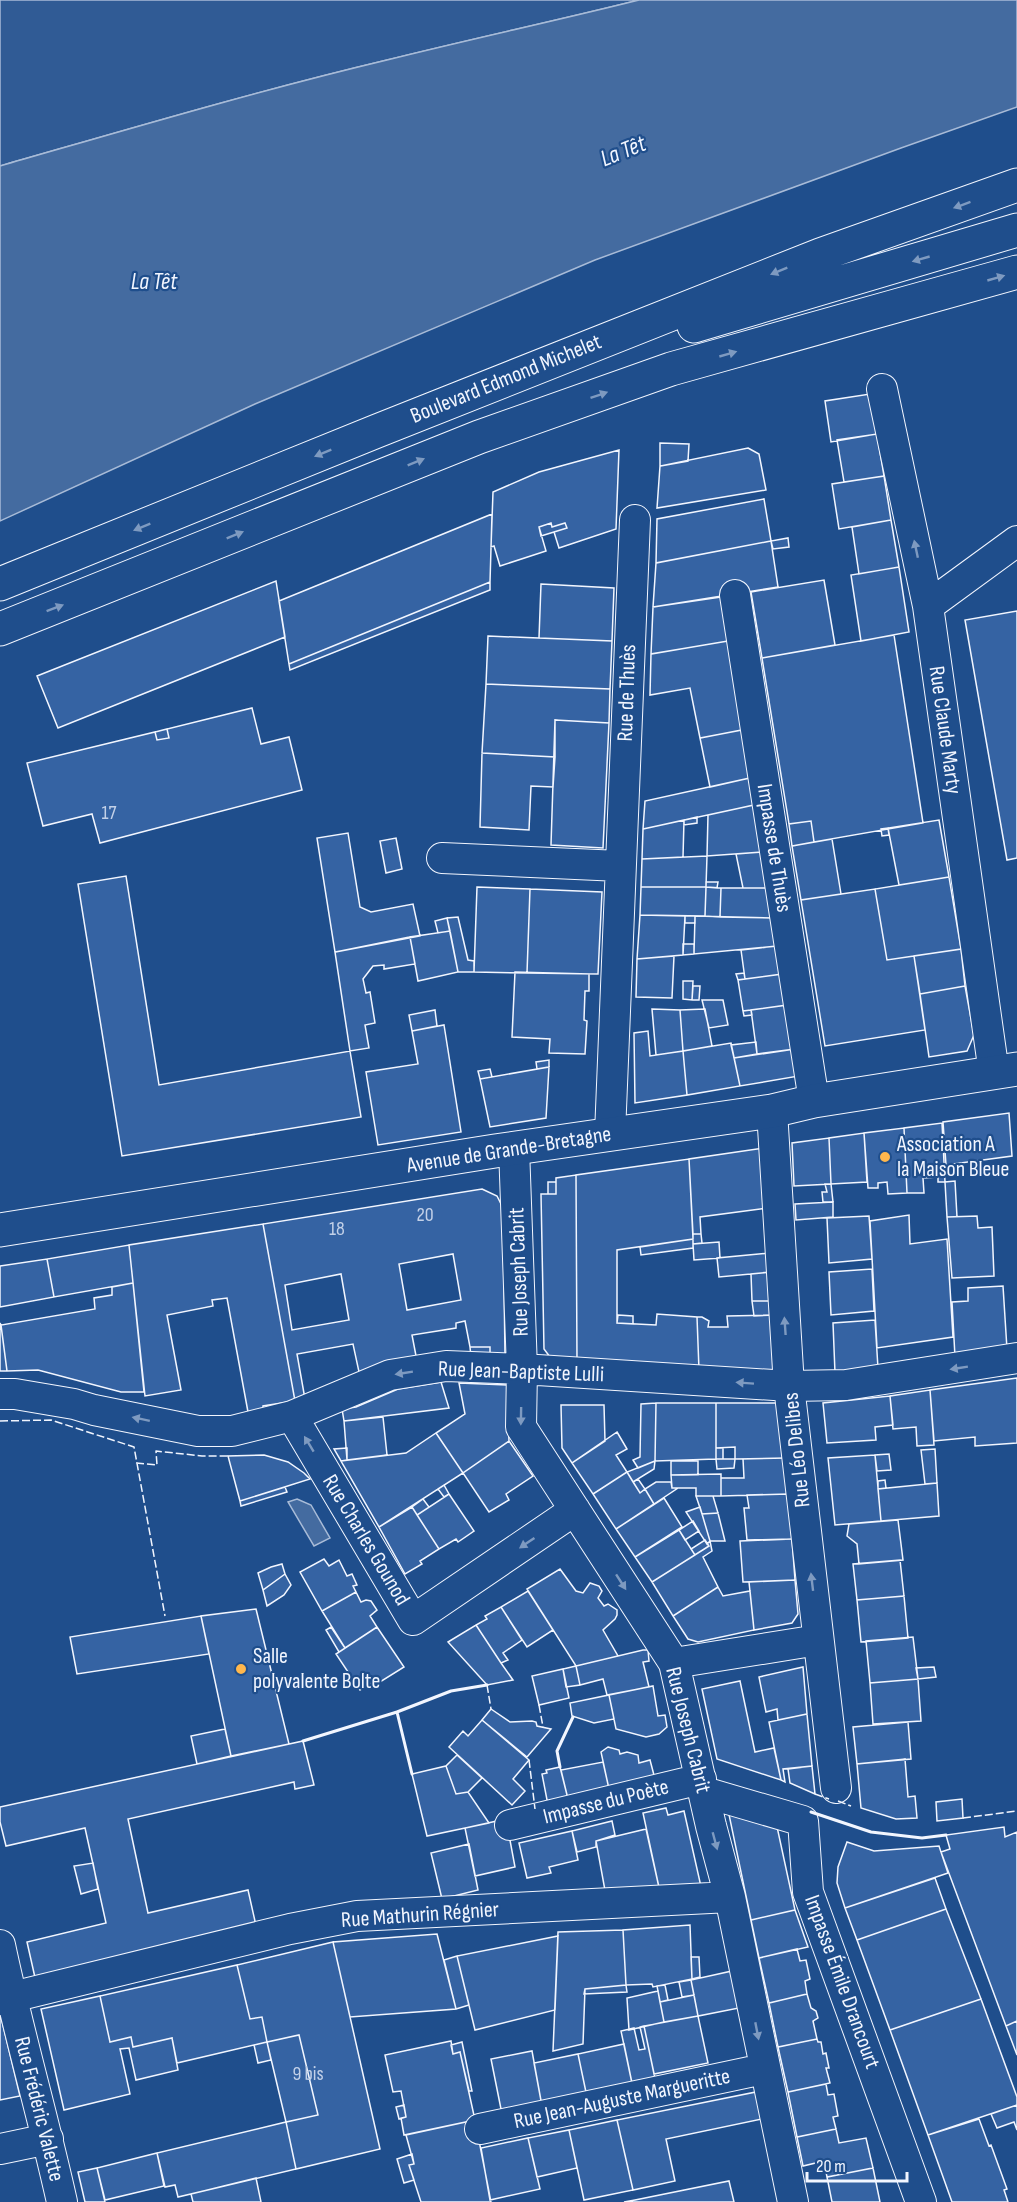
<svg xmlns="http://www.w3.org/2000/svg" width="1017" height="2202" font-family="'Sofia Sans Condensed',sans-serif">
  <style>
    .green { fill: #305b95; stroke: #a8bbd7; stroke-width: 1.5 }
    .water { fill: #446ba0; stroke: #a8bbd7; stroke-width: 1.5 }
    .building { fill: #3563a3; stroke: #f2f6ff; stroke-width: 1.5; fill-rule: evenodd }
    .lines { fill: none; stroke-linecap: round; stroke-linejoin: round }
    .street-casing { stroke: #f2f6ff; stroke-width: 32 }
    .secondary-casing { stroke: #f2f6ff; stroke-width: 35 }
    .highway-casing { stroke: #f2f6ff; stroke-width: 35 }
    .street { stroke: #1f4e8c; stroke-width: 30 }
    .secondary { stroke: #1f4e8c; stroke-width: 33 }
    .highway { stroke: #1f4e8c; stroke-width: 33 }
    .fence { stroke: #f2f6ff; stroke-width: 1.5; stroke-dasharray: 8 3; stroke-linecap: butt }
    .wall { stroke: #f2f6ff; stroke-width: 3 }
    .oneway { fill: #7e9ac0 }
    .poi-dot { fill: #ffb74d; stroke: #1f4e8c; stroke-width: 2 }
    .labels { text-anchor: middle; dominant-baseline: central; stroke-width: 4.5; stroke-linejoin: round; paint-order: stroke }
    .number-label { font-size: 20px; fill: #c3d1e8 }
    .street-label { font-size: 22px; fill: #f2f6ff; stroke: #1f4e8c }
    .poi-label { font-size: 22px; fill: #f2f6ff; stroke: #1f4e8c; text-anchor: start }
    .water-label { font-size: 24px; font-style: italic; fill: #f2f6ff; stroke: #1f4e8c }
  </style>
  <rect width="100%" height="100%" fill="#1f4e8c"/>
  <path class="green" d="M0,0H639C555,21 471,39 387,60C257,91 129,129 0,166Z"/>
  <path class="water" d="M639,0H1017V107L901,148L595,260L255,404L0,521V166C129,129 257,91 387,60C471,39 555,21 639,0Z
    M297,1499L311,1505L330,1538L314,1546L288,1502Z"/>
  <path class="building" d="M870,394L877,434L831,442L825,401Z
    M877,434L884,476L844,482L837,440Z
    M660,443L689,444L688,461L660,466Z
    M748,448L759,454L766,490L657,508L660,466Z
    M619,450L616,529L559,548L554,532L567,528L565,523L552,527L551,523L539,527L546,551L500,566L494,546L491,547L493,492L539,472Z
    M884,476L891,520L839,529L832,484Z
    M764,499L771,541L656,563L657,519Z
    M492,514L490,582L289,664L279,601Z
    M891,520L899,567L859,574L852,527Z
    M551,523L552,527L565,523L567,528L541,536L539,527Z
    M788,538L789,547L773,549L771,541Z
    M771,541L778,587L653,607L656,563Z
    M899,567L909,632L861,641L851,575Z
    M824,580L835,645L762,658L751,592Z
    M276,581L285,637L58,728L37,676Z
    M490,582V590L290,670L289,664Z
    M541,584L614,588L612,641L539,638Z
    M721,597L728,641L651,654L653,607Z
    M1017,611V858L1007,860L965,620Z
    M894,635L923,823L814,842L811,821L789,824L762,658Z
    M488,636L612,641L610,689L486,684Z
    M728,641L742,730L700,738L690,688L650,695L651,654Z
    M486,684L610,689L609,723L555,720V757L482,753Z
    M252,708L261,744L289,737L302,790L100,843L92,814L43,826L27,763L155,732L157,740L169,738L167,729Z
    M555,720L609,723L603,848L551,845Z
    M167,729L169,738L157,740L155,732Z
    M742,730L750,778L710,787L700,738Z
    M482,753L555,757L553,787L531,786L529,830L480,827Z
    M750,778L754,805L643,829L645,801Z
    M754,805L762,852L707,856L708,815Z
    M697,817V823L684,825V820Z
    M684,820L683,857L642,859L643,829Z
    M939,820L949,877L899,885L888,828Z
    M811,821L814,842L792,846L789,824Z
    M888,828L889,835L882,836L881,829Z
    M348,833L360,907L371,912L413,904L420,936L335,952L317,838Z
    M396,838L402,869L386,873L380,841Z
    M832,839L841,894L801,900L792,846Z
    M762,852L768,888H743L736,854Z
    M707,856L706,887H641L642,859Z
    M126,876L159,1085L350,1051L361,1117L122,1156L78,884Z
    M949,877L961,949L887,960L875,889Z
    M706,882H718L717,888L706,887Z
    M477,887L530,889L527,973L474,972Z
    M641,887H706L705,916L640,915Z
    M706,887L721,888L720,917L705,916Z
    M721,888H768L773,918L720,917Z
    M530,889L602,892L598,974L527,973Z
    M875,889L887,960L914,956L925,1030L825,1046L801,900Z
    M640,915L685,916L683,955L637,959Z
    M685,916H695V923H685Z
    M695,916L773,918L777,946L694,954Z
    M458,917L468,960L474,961V972H458L447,918Z
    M447,918L450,931L438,933L435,921Z
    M450,931L458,972L418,981L410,937Z
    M410,937L415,964L384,969V965L373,966L363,979L366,993L370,992L375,1023L365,1025L369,1048L350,1051L335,952Z
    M683,944H694V954L683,955Z
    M777,946L782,974L745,979L741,950Z
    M961,949L965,986L920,994L914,956Z
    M674,956L672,998L636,997L637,959Z
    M515,972L589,974V991H585L584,1020L587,1021L585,1054L549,1053L550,1039L512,1037Z
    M744,973L745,979L738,980L736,974Z
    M782,974L787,1005L743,1011L738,980Z
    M683,981H693L692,1000L683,999Z
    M693,986H700L699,1000H692Z
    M965,986L974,1035L967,1051L929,1057L920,994Z
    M702,1000H723L728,1025L709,1028Z
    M787,1005L795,1049L757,1054L751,1010Z
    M652,1009L680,1010L683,1051L656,1055Z
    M705,1009L712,1046L683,1051L680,1010Z
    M435,1010L437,1026L412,1031L409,1015Z
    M751,1010L752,1015L744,1016L743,1011Z
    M444,1025L461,1132L378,1145L366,1072L418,1064L412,1031Z
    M648,1031L650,1056L683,1051L687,1095L635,1103L634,1033Z
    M756,1042L757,1054L734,1058L731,1045Z
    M731,1043L740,1086L687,1095L683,1051Z
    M795,1049L799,1076L740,1086L734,1058Z
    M549,1060V1067L537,1069L536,1062Z
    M549,1067L546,1118L490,1127L480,1079Z
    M490,1069L492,1077L480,1079L478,1071Z
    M1009,1113L1012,1156L946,1165L943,1122Z
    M942,1123L945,1182H938V1177L923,1178L924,1193H907L904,1128Z
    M904,1128L907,1193L888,1194L887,1182L878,1183V1188H868L864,1133Z
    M864,1133L867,1182L831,1184L829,1138Z
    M829,1138L831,1184L794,1186L792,1143Z
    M764,1148L767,1208L700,1217L701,1234H693L689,1159Z
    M689,1159L693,1239L617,1250V1323L656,1325L657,1314L697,1317L699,1370L577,1362L576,1175Z
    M576,1175L577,1362L550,1357L544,1349L541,1194H556V1178Z
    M955,1181L957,1217H947L945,1182Z
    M548,1182H556V1194H548Z
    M825,1184H831L833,1202H823L822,1192H827Z
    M482,1189L497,1196L503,1208L505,1356H490V1347H470L465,1321L456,1323V1328L412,1335L417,1361L359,1372L353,1344L297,1354L305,1399L295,1401L263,1224ZM453,1254L461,1300L407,1310L399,1264ZM341,1274L349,1320L292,1330L285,1285Z
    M833,1202V1217L796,1220L795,1204Z
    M909,1215L910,1244L947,1239L953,1337L877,1348L870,1221Z
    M869,1216L872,1259L829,1263L827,1218Z
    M977,1216L978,1228L992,1227L994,1276L952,1278L947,1217Z
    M263,1224L295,1401L263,1406V1409L248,1412L227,1298L212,1300L213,1306L167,1315L181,1390L145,1396L129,1245Z
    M693,1234H701L702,1243L693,1244Z
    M693,1239V1248L641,1255L640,1247Z
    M719,1242L720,1258L694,1260L693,1244Z
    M129,1245L133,1283L54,1297L47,1259Z
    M770,1253L771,1272L719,1277L717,1258Z
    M47,1259L54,1297L0,1307V1266Z
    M872,1269L874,1311L831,1315L829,1272Z
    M771,1272L773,1301H752L751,1274Z
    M133,1283L144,1392H121L38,1370L7,1371L1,1325L95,1309L94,1298L112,1295V1287Z
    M1003,1286L1007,1349L955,1357L952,1302L968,1301V1288Z
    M752,1301H773L774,1315L754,1316Z
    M618,1315L633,1316V1324L617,1323Z
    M774,1315L777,1372L699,1370L697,1317H702L709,1321L708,1327H728L727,1316Z
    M875,1320L878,1368L835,1373L833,1323Z
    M0,1323L1,1325L7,1371H0Z
    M470,1347H490V1356L471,1357Z
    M1017,1378V1443L975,1446V1437L934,1441L930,1390Z
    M441,1382L449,1408L344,1421L342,1409L356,1407L398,1389Z
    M459,1383L507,1385L509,1441L463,1473L436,1433L465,1414Z
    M930,1390L934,1445L917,1446L916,1427L893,1429L890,1396Z
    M890,1396L893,1425L875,1427L876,1440L827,1443L823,1403Z
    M656,1403L655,1461L638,1468L633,1460L640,1457L641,1404Z
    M656,1403H716V1459L655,1461Z
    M716,1403H778L785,1458L735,1459V1447L716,1448Z
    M561,1405H604L605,1441L572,1463L562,1448Z
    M383,1417L387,1455L347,1460L344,1421Z
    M617,1432L627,1449L616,1455L627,1472L593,1494L572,1463Z
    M436,1433L463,1473L379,1527L341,1461L406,1453Z
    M509,1441L533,1476L506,1494L509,1500L489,1512L463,1473Z
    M347,1448V1460L341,1461L334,1449Z
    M716,1448H723V1459H716Z
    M935,1449L937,1483L925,1484L921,1450Z
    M889,1454L891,1470L877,1471L875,1455Z
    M264,1455L288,1462L304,1473L310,1479L240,1501L228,1456Z
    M875,1455L881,1521L835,1525L828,1458Z
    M785,1458L788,1494L721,1496V1478H744L743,1459Z
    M716,1459H735L734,1468L717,1469Z
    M655,1461L654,1469L633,1482L627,1472Z
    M671,1461H698V1475H671Z
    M627,1472L640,1493L645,1489L654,1504L616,1529L593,1494Z
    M721,1474V1496H696V1488H672L671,1475Z
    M638,1479L645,1489L640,1493L633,1482Z
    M885,1480L886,1488L878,1489V1481Z
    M656,1482H671L672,1488H678L654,1504L645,1489Z
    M937,1483L939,1516L881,1521L878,1489Z
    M444,1485L449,1494L444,1497L438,1489Z
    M285,1487L287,1492L241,1506L240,1501Z
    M449,1494L474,1531L458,1542L456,1539L439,1549L417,1515Z
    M788,1494L792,1539L747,1540L744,1508H749L747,1495Z
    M696,1496H713L718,1513L702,1514Z
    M664,1498L682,1527L635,1557L616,1529Z
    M423,1499L429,1507L417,1515L412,1507Z
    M412,1507L439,1549L420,1561L422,1564L405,1574L379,1527Z
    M700,1507L710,1541L707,1544L686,1512Z
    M718,1513L725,1541H710L702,1514Z
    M898,1520L903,1560L859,1564L857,1544L847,1536L849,1524Z
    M693,1521L699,1531L685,1540L679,1530Z
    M679,1530L695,1555L652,1582L635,1557Z
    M792,1539L795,1580L743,1582L740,1541Z
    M705,1540L709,1546L695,1555L691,1549Z
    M710,1541L712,1551L703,1557L718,1587L673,1616L652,1582L709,1546L707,1544Z
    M324,1559L329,1566L339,1560L347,1576L352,1574L357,1585L353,1586L356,1592L322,1611L300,1572Z
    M900,1560L904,1596L857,1600L853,1564Z
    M282,1564L285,1574L263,1590L258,1573L271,1567Z
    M560,1569L576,1591L583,1593L590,1583L599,1586L602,1591L598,1598L604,1606L608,1604L617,1610V1615L615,1619L603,1630L618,1656L576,1666L527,1589Z
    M285,1574L291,1585L284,1595L267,1606L263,1590Z
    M795,1580L798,1614L792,1623L754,1630L749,1582Z
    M718,1587L723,1596L750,1591L754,1630L698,1642L688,1639L673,1616Z
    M528,1591L553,1630L527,1647L501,1607Z
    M356,1592L361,1602L366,1600L371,1601L377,1610L370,1616L377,1627L345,1648L322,1611Z
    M904,1596L908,1638L861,1642L857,1600Z
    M501,1607L522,1640L503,1653L508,1660L501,1663L476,1625L487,1619L485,1616Z
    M256,1609L289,1744L231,1756L201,1616Z
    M201,1616L209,1654L77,1674L70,1637Z
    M476,1625L501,1663L513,1680L487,1685L448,1642Z
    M331,1627L345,1648L339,1652L326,1630Z
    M377,1627L404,1667L380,1682L378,1679L360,1690L336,1654Z
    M913,1637L918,1679L870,1683L866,1641Z
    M643,1650H648L649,1661L643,1662L649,1687L607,1695L603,1679L580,1685L576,1666Z
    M576,1666L580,1685L566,1687L563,1669Z
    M803,1667L807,1714L778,1720L777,1709L766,1712L759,1677Z
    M934,1667L936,1677L918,1679L916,1668Z
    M563,1669L569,1698L539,1705L532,1676Z
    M918,1679L921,1721L873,1724L870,1683Z
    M740,1681L755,1752L774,1748L781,1780L717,1759L702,1689Z
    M653,1686L658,1716L665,1715L667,1727L659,1734L646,1737L616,1729L609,1695Z
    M609,1695L614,1719L594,1723L572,1716L570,1703Z
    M491,1709L510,1722L532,1721L536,1722L537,1726L551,1729L527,1757L482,1720Z
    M807,1714L812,1766L783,1769L785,1782L781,1780L769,1722Z
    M482,1720L529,1760L513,1779L525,1791L512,1805L449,1747L463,1731L468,1736Z
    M908,1722L911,1759L857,1764L853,1727Z
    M225,1729L231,1756L197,1764L191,1736Z
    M303,1741L314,1785L295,1789L294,1782L128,1819L148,1913L248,1890L257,1930L36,1982L27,1942L106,1923L85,1828L6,1846L0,1822V1807Z
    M608,1747L619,1750L620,1754L627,1752L638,1755L639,1763L650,1760L655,1779L609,1789L601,1752Z
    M457,1755L482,1778L468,1792L456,1794L446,1766Z
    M905,1759L908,1797L915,1796L917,1818L896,1819L861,1808L857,1764Z
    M603,1762L609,1789L568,1799L561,1770Z
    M446,1766L456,1794L468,1792L489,1823L427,1836L412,1774Z
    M812,1766L815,1794L790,1783L788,1769Z
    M560,1767L568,1799L548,1805L542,1774L547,1773L546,1770Z
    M962,1799L963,1818L937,1821L936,1802Z
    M727,1805L776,1822L795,1910L751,1920Z
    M666,1808L668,1815L684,1811L702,1891L660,1892L643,1813Z
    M506,1819L515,1867L475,1876L465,1828Z
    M612,1821L615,1835L596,1841V1847L577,1852L572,1831Z
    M1004,1827L1005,1837L1017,1832V2021L1006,2026L941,1852L950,1849L946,1835Z
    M646,1829L660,1892L606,1896L596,1841Z
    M572,1831L578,1860L549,1867L551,1873L527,1878L519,1843Z
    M847,1842L874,1851L939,1846L948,1873L845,1908L837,1883L838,1867Z
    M469,1844L478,1890L442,1899L431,1853Z
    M93,1863L98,1889L81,1894L74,1866Z
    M935,1878L946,1909L857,1940L845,1908Z
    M946,1909L981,1999L890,2030L857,1940Z
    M795,1910L808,1947L759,1958L751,1920Z
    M690,1925L692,1979L653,1987L652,1984L626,1985L623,1930Z
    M623,1930L626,1985L585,1989L583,2044L553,2051L558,1932Z
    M437,1934L456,2009L350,2017L333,1942Z
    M558,1936L555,2010L475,2030L457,1956Z
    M333,1942L380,2149L296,2169L286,2122L318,2115L299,2035L267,2042L262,2017L250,2019L237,1965Z
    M797,1949L800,1961L806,1960L810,1979L805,1981L807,1994L769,2003L759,1958Z
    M457,1956L469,2005L456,2009L444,1960Z
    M691,1957H699L700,1977L692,1979Z
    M237,1965L250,2019L262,2017L267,2042L177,2063L172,2038L133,2047L131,2037L110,2042L100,1996Z
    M732,1971L739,2008L698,2016L691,1980Z
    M691,1980L694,1995L682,1997L679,1982Z
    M626,1985L627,1992L584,1994L585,1989Z
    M665,1985L668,2000L660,2002L657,1986Z
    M658,1991L664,2022L629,2030L627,1998Z
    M807,1994L811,2008L816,2011L818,2018L813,2021L817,2039L778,2047L769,2003Z
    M694,1995L698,2016L664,2022L660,2002Z
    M100,1996L110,2042L131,2037L133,2047L172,2038L178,2070L136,2080L129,2048L120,2049L130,2094L64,2110L41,2009Z
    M981,1999L1017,2097V2105L928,2135L890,2030Z
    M698,2016L708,2063L654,2074L644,2026Z
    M1,2017L20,2096L0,2100V2018Z
    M1017,2021V2055L1006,2026Z
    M644,2026L656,2083L633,2088L621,2031L634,2028L639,2050L645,2049L640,2027Z
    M299,2035L318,2115L286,2122L267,2042Z
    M817,2039L818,2042H821L823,2054L826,2053L829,2068H826L830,2083L788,2092L778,2047Z
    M451,2041L453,2054L460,2052L475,2120L404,2135L401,2118L406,2117L401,2091L393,2092L385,2055Z
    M267,2042L271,2060L258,2063L254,2045Z
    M462,2042L472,2091H469L460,2052L453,2054L451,2045Z
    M624,2044L633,2088L587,2097L578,2054Z
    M532,2051L542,2106L502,2114L491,2059Z
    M578,2054L587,2097L542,2106L534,2063Z
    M826,2084L828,2095L834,2094L838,2116L833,2117L836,2129L797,2137L788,2092Z
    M756,2092L762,2119L666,2139L675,2181L633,2190L617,2120Z
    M404,2105L406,2117L399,2119L396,2107Z
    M1017,2105V2130L1014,2122L997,2128L991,2114Z
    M979,2119L989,2146L991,2145L1007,2189L1004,2190L1008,2202H952L928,2135Z
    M475,2120L491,2202H421L409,2165L414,2164L406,2135Z
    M617,2120L633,2190L584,2200L569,2130Z
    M286,2122L296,2169L178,2197L175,2185L165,2187L157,2153Z
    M836,2129L839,2143L866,2138L873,2168L827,2177L824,2161L803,2166L797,2137Z
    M569,2130L577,2168L537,2177L528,2138Z
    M528,2138L540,2189L490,2200L481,2148Z
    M157,2153L164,2186L105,2200L97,2168Z
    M412,2154L414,2164L409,2165L414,2180L404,2183L397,2159Z
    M97,2168L105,2202H85L78,2172Z
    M873,2168L880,2202H832L827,2177Z
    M256,2178L261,2202H193L191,2194Z
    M729,2181L734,2202H624L635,2200Z"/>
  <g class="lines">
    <defs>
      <path id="street" d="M882,389L928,606L994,1073
        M735,595L814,1101
        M928,606L1017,541
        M442,858L620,866
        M772,1111L789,1386L836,1788
        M610,1134L635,520
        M514,1148L522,1369L521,1427L674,1663L711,1826L730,1897L793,2202
        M0,1394H15L74,1404L94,1410L198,1431H232L292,1416L390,1375L446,1366L522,1369L789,1386L846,1385L1017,1358
        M292,1416L413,1620L575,1510
        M674,1663L818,1640
        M704,1792L803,1821L808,1892L921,2202
        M510,1825L701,1779
        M0,1945C18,2031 43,2116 62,2202
        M0,2000L290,1929L357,1916L730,1897
        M480,2129L764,2069
        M0,2149L48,2139"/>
      <path id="secondary" d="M0,1230L495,1151L772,1111L814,1101L1017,1069"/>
      <path id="highway" d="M694,326L1017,230
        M0,584L377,431L820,255L1017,185
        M0,629L479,437L671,369L1017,272"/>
    </defs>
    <use href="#street" class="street-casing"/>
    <use href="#secondary" class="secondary-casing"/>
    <use href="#highway" class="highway-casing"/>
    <use href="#street" class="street"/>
    <use href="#secondary" class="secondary"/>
    <use href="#highway" class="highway"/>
    <path class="fence" d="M0,1421L51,1420L134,1447L165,1616
      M136,1463L157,1465L156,1451L202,1456H228
      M487,1685L491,1709
      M539,1705L543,1727
      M529,1760L535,1809
      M815,1794L829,1799
      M838,1801L851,1806
      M963,1818L1017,1811"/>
    <path class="wall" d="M303,1741L397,1712
      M560,1767L557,1751L573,1717
      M412,1774L397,1712L451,1691L487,1685
      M811,1812L871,1832L922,1838L946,1835"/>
  </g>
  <defs><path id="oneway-solid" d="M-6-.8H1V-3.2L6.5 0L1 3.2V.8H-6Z" transform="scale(1.5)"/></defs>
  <g class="oneway">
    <use href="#oneway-solid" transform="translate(962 205) rotate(160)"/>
    <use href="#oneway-solid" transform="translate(921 259) rotate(164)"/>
    <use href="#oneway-solid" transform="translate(779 271) rotate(158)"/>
    <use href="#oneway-solid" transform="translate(996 278) rotate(-16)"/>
    <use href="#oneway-solid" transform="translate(728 354) rotate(-16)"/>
    <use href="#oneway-solid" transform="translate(599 395) rotate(-19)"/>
    <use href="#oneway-solid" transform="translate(323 453) rotate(158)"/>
    <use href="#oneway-solid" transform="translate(416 462) rotate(-22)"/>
    <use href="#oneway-solid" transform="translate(142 527) rotate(158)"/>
    <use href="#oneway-solid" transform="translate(235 535) rotate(-22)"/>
    <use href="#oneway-solid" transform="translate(916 549) rotate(-102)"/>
    <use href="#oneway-solid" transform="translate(55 608) rotate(-21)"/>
    <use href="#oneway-solid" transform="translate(785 1326) rotate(-94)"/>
    <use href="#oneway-solid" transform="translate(959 1368) rotate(171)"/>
    <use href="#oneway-solid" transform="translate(404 1373) rotate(171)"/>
    <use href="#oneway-solid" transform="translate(745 1383) rotate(-176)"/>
    <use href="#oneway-solid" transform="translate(521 1416) rotate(91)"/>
    <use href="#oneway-solid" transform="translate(141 1419) rotate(-168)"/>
    <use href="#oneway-solid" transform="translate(309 1444) rotate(-121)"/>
    <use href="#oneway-solid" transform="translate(527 1543) rotate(146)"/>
    <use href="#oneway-solid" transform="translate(621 1582) rotate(57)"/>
    <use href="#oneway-solid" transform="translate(812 1582) rotate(-97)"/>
    <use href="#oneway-solid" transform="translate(715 1841) rotate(75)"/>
    <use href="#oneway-solid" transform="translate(757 2031) rotate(79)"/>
  </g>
  <g class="poi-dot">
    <circle cx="885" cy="1157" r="6"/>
    <circle cx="241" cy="1669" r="6"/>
  </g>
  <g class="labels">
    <g class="number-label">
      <text x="109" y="813">17</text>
      <text x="425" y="1215">20</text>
      <text x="337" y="1229">18</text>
      <text x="308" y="2074">9 bis</text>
    </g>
    <g class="street-label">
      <text transform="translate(506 379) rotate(-22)">Boulevard Edmond Michelet</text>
      <text transform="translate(627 693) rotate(-88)">Rue de Thuès</text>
      <text transform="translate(945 730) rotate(82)">Rue Claude Marty</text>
      <text transform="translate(774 848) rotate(81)">Impasse de Thuès</text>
      <text transform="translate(509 1150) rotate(-9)">Avenue de Grande-Bretagne</text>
      <text transform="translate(519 1272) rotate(-92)">Rue Joseph Cabrit</text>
      <text transform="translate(521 1372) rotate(2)">Rue Jean-Baptiste Lulli</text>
      <text transform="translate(797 1450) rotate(-96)">Rue Léo Delibes</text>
      <text transform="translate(366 1540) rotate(59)">Rue Charles Gounod</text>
      <text transform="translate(688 1730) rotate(76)">Rue Joseph Cabrit</text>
      <text transform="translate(606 1802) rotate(-14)">Impasse du Poète</text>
      <text transform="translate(420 1915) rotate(-4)">Rue Mathurin Régnier</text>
      <text transform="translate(842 1982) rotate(70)">Impasse Émile Drancourt</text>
      <text transform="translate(622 2099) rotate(-12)">Rue Jean-Auguste Margueritte</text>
      <text transform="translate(39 2109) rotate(76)">Rue Frédéric Valette</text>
    </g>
    <g class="poi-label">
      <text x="897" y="1144">Association A<tspan x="897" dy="25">la Maison Bleue</tspan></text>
      <text x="253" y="1656">Salle<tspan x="253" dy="25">polyvalente Bolte</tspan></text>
    </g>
    <g class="water-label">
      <text transform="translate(623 151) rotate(-22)">La Têt</text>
      <text x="154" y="281">La Têt</text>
    </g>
  </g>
  <path d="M807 2172v9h100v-9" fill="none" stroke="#f2f6ff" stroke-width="3"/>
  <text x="816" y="2172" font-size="18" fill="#f2f6ff" stroke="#1f4e8c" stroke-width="4.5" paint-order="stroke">20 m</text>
</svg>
